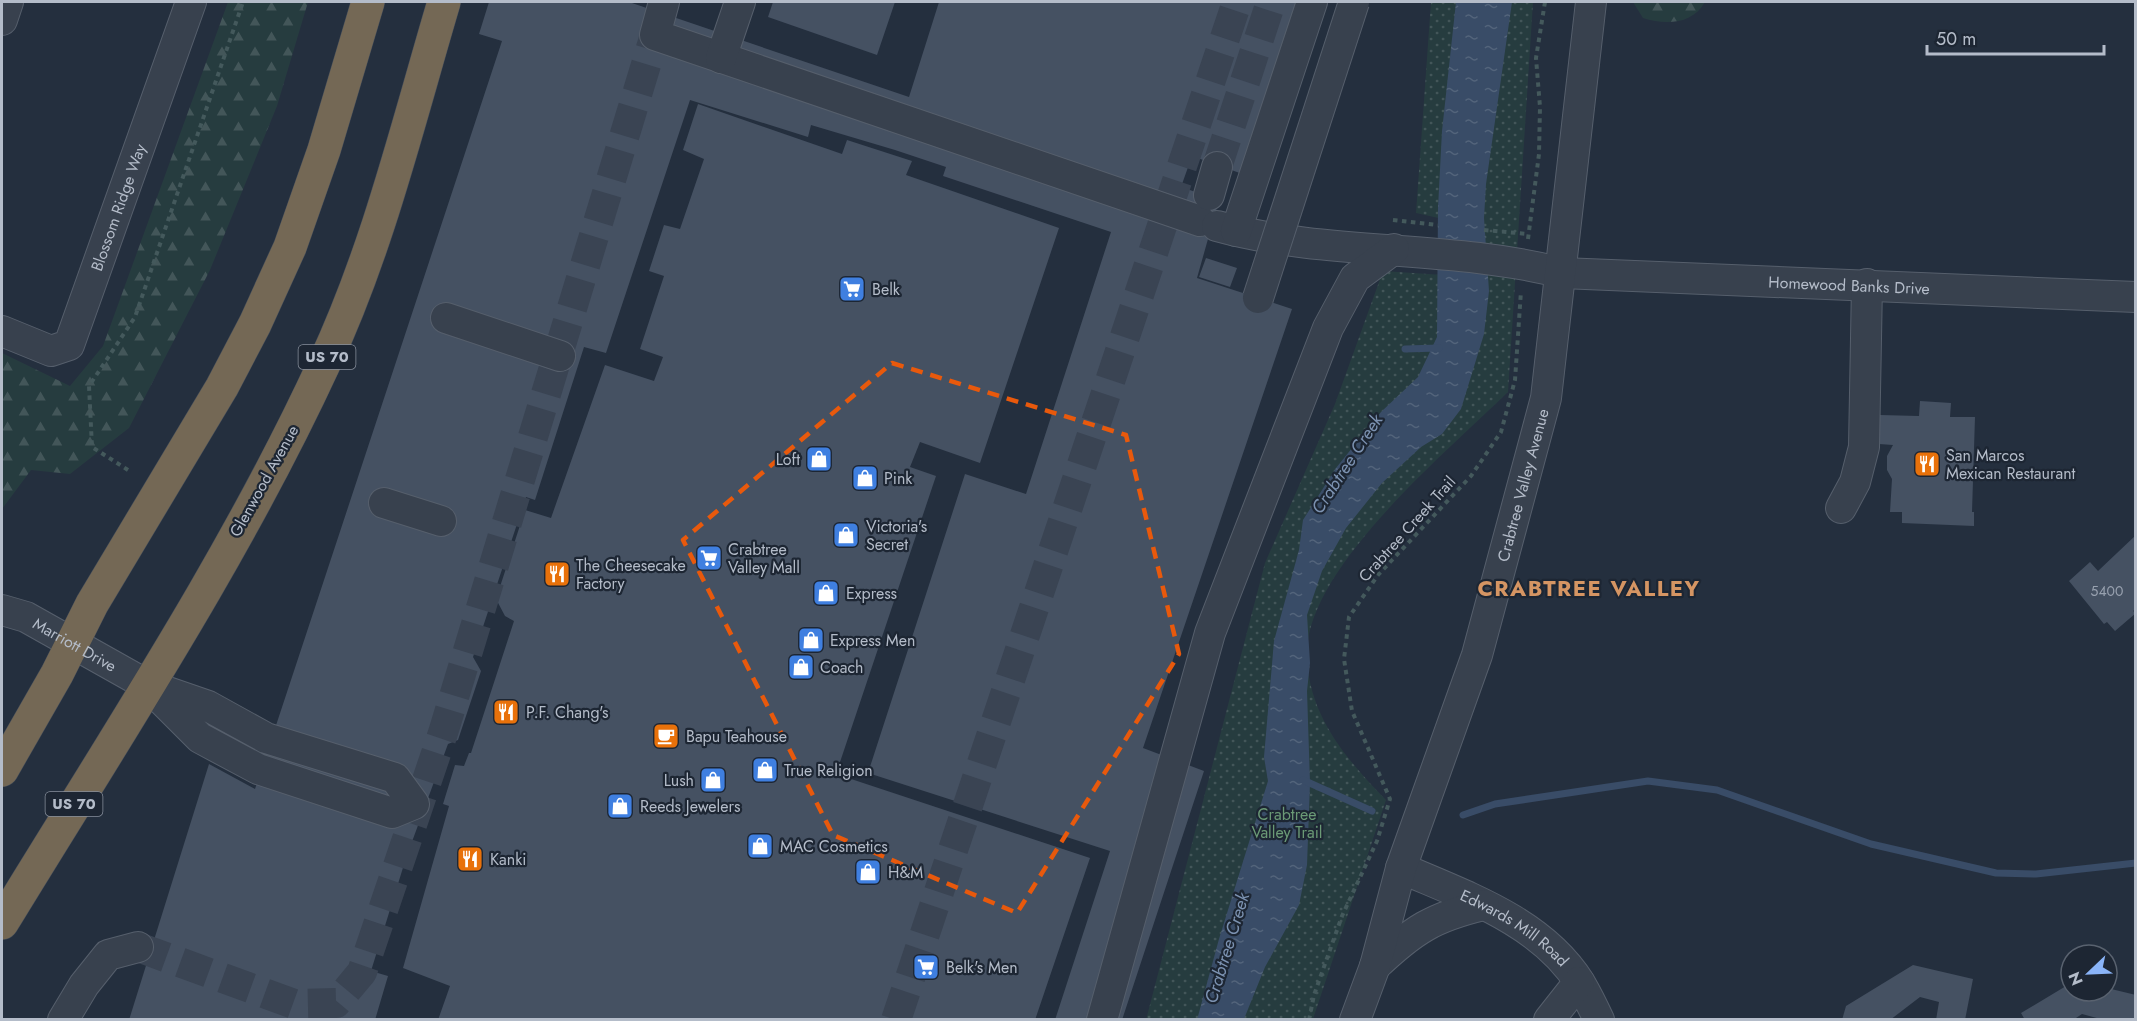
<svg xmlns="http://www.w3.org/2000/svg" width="2137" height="1021" font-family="Jost,sans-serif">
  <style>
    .forest { fill: url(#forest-firs) }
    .park { fill: url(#park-dots) }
    .water { fill: url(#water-ripples) }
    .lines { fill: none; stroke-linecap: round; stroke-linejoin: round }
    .stream { stroke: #394c67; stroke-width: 7 }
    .building { fill: #455162 }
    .minor-tunnel { stroke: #3a4453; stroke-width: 30; stroke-dasharray: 30 15; stroke-linecap: butt }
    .minor-casing { stroke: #565f6c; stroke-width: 32 }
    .highway-casing { stroke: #434c59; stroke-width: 34 }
    .path { stroke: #44595c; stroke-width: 4; stroke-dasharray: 4.5 4.5; stroke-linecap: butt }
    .minor { stroke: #38414e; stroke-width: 30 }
    .highway { stroke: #746855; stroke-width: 33 }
    .minor-bridge-casing { stroke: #565f6c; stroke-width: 32; stroke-linecap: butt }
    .minor-bridge { stroke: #38414e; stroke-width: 30 }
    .marked { fill: none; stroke: #e8590c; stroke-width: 4.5; stroke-dasharray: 12 8; stroke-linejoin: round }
    .labels { text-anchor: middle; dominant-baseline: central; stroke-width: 4.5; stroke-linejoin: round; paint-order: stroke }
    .number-label { font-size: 14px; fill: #98a1af }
    .shield { fill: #1d2633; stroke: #878f9c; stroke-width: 1.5 }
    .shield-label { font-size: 15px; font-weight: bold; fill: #b4bcc9 }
    .street-label { font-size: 16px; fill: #b4bcc9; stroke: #1d2633 }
    .poi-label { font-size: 16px; fill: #b4bcc9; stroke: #1d2633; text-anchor: start }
    .park-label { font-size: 16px; fill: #6b9a76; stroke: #1d2633 }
    .water-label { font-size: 18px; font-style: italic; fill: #7c92b1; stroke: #1d2633 }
    .district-label { font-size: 22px; font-weight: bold; letter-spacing: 1.5px; fill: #d59563; stroke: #1d2633 }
  </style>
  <defs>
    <pattern id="forest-firs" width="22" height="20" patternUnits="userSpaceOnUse" patternTransform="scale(1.5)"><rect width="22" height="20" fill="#263c3f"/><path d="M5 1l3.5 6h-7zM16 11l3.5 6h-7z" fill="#435659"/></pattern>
    <pattern id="park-dots" width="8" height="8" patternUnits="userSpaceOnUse" patternTransform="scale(1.5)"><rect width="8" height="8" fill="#263c3f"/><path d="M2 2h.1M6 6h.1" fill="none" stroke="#435659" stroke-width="1.8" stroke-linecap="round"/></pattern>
    <pattern id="water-ripples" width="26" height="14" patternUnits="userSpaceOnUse" patternTransform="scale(1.5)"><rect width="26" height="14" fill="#394c67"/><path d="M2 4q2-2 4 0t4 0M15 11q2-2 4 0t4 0" fill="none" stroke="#53647b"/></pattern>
  </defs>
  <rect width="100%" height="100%" fill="#242f3e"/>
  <path class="forest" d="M228,2H308L277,106L210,270L129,428L70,474L31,470L2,509V353L70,386L103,346Z
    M1633,2H1705C1692,25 1665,25 1643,18Z"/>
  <path class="park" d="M1431,2H1533L1508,392C1449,450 1309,566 1307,651C1306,713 1346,759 1386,800L1313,1019L1146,1020L1265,563L1335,404L1383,271L1443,275L1452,221L1416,213Z"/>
  <path class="water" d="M1456,2H1512L1486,184L1484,218L1489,291L1484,334L1461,409L1442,434L1421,447L1382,483L1346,528L1322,571L1307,615L1310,663L1307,691L1310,783L1307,865L1299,905L1265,967L1244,1019L1197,1020L1219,939L1268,781L1264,757L1274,641L1299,550L1303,520L1336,468L1381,412L1418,377L1437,337L1438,208L1442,131Z"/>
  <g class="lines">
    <path class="stream" d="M1405,349L1439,348
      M1303,780L1372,811
      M1463,815L1495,804L1648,781L1717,790L1871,844L1996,873L2036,874L2136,863"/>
  </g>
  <path class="building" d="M489,2H629L909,97L939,2H1326L1265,182L1192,156L1181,187L1219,200L1197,278L1292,309L1143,748L1204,771L1122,1020H1055L1110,851L868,773L965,474L1026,494L1111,232L943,176L946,167L895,150L811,125L808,137L690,100L606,353L584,347L535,500L526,497L473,657L481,671L458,740L448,744L406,858L371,971L388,976L375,1020H129L209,764L255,789L502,41L479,34Z
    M773,2H895L877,55L768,17Z
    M698,104L842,154L847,140L912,161L906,175L1059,228L980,463L920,442L910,467L936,476L836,774L1090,858L1035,1020H438L450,986L403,968L449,806L443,804L455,765L464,766L469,753H471L514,621L505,616L496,599L525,510L551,518L605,365L654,381L663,357L640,349L664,276L649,271L664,225L680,229L704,159L683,150Z
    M1206,258L1237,268L1230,287L1199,277Z
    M1920,401L1951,403L1950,417H1975L1972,512H1974V526L1902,523V512H1890L1892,479L1887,470V456L1893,445L1879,444L1880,415L1919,416Z
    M2136,535V609L2133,611L2136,613L2115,631L2107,622L2104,624L2069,581L2090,562L2098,571Z
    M1913,965L1973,979L1965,1020H1936L1939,1002L1920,997L1890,1020H1842L1846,1006Z
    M2071,983V991H2107V988L2136,995V1020H2104L2082,1014L2073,1020H2025L2021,1013Z"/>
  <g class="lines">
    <path class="minor-tunnel" d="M1217,167L1271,2
      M138,947L294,1004L336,1003L362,972L443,733L655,35
      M896,1020L1237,2"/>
    <defs>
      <g id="minor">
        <path d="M664,2L655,35L1200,221"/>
        <path d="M2,20L8,2"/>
        <path d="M721,58L740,2"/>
        <path d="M1209,195L1217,167"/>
        <path id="s1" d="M1217,226C1329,257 1450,244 1562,273L2136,297"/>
        <path d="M1236,231L1312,2"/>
        <path d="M446,318L560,356"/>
        <path id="s2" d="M2,331L51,351L69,345L191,2"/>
        <path d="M384,503L441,521"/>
        <path d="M1841,508L1855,482L1864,447L1867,284"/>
        <path id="s3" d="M2,610L26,617L147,685L208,706L266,738L395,778L414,804L392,813L258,769L200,738L147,685"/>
        <path id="s4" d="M1401,868C1465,896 1541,921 1580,983C1587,995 1593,1007 1599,1020"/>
        <path d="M1375,966C1413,930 1433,917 1484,905"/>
        <path d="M63,1020L84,985L108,955L138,947"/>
        <path d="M1102,1020L1210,633L1328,328L1355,278L1394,249"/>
        <path id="s5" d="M1355,1020L1375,966L1401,868L1477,655L1546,398L1591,2"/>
        <path d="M1549,1020L1579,982"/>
      </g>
      <path id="highway" d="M2,770L57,674L92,604L222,387L255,324L290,247L324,150L368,2
        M2,923C113,741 235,557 324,364C378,249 408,123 444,2"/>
    </defs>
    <use href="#minor" class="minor-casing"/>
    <use href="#highway" class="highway-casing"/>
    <path class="path" d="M1393,220L1438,225
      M1484,230L1528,234
      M1528,239L1539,154L1540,107L1536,58L1545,2
      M128,470L92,447L89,386L135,317L243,2
      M1309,1020L1314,995L1342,916L1377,841L1390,799L1352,711L1344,659L1349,617L1378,575L1471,476L1501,432L1515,380L1521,291"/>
    <use href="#minor" class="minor"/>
    <use href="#highway" class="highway"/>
    <defs>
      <path id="minor-bridge" d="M1258,298L1354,2"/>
    </defs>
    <use href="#minor-bridge" class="minor-bridge-casing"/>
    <use href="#minor-bridge" class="minor-bridge"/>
  </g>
  <path class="marked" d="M892,363L1126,435L1179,654L1017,913L833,835L683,540Z"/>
  <defs>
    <symbol id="supermarket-square" viewBox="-11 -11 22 22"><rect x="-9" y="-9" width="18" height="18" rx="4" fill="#3f7fe0" stroke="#1d2633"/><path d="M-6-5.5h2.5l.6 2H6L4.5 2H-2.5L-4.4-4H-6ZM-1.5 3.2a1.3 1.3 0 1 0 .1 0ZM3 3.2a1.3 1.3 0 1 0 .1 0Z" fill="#fff"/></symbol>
    <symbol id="shop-square" viewBox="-11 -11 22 22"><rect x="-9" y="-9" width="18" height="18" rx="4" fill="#3f7fe0" stroke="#1d2633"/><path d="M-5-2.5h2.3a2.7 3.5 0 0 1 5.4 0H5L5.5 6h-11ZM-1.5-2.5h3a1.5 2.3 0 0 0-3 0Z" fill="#fff"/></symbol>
    <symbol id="restaurant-square" viewBox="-11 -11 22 22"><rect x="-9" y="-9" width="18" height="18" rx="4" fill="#e8710a" stroke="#1d2633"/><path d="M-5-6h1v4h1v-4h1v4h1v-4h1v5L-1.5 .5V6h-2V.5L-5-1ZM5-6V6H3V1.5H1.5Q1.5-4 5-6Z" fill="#fff"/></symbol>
    <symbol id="cafe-square" viewBox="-11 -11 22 22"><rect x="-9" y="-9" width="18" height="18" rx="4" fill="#e8710a" stroke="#1d2633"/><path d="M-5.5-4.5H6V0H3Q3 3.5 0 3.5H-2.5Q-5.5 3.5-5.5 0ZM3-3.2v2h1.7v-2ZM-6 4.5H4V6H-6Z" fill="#fff"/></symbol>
  </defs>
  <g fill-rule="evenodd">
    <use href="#supermarket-square" x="837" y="274" width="30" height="30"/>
    <use href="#shop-square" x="804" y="444" width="30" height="30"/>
    <use href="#restaurant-square" x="1912" y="449" width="30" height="30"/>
    <use href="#shop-square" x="850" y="463" width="30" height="30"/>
    <use href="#shop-square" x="831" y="520" width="30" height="30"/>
    <use href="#supermarket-square" x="694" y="543" width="30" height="30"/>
    <use href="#restaurant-square" x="542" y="559" width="30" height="30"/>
    <use href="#shop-square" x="811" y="578" width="30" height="30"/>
    <use href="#shop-square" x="796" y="625" width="30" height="30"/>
    <use href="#shop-square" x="786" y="652" width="30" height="30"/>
    <use href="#restaurant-square" x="491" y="697" width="30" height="30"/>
    <use href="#cafe-square" x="651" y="721" width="30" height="30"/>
    <use href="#shop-square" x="750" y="755" width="30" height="30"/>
    <use href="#shop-square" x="698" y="765" width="30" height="30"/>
    <use href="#shop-square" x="605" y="791" width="30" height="30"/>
    <use href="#shop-square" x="745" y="831" width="30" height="30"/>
    <use href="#restaurant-square" x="455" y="844" width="30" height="30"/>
    <use href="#shop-square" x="853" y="857" width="30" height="30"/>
    <use href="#supermarket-square" x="911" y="952" width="30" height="30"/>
  </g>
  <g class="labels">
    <g class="number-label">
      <text x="2107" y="591">5400</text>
    </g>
    <g class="shield">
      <rect x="298.5" y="345" width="57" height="24" rx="4.5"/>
      <rect x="45.5" y="792" width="57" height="24" rx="4.5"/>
    </g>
    <g class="shield-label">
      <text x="327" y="357">US 70</text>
      <text x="74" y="804">US 70</text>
    </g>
    <g class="street-label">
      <text stroke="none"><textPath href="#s2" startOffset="218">Blossom Ridge Way</textPath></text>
      <text stroke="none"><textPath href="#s1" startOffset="636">Homewood Banks Drive</textPath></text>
      <text transform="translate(264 481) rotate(-61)">Glenwood Avenue</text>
      <text stroke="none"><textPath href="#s5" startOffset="561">Crabtree Valley Avenue</textPath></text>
      <text transform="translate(1407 529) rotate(-48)">Crabtree Creek Trail</text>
      <text stroke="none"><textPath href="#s3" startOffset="81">Marriott Drive</textPath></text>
      <text stroke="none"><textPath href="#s4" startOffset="129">Edwards Mill Road</textPath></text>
    </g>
    <g class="poi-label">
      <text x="872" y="289">Belk</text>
      <text x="1946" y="455">San Marcos<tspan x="1946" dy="18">Mexican Restaurant</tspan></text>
      <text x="800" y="459" text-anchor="end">Loft</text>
      <text x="884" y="478">Pink</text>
      <text x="866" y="526">Victoria's<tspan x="866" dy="18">Secret</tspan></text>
      <text x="728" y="549">Crabtree<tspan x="728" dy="18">Valley Mall</tspan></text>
      <text x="576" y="565">The Cheesecake<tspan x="576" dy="18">Factory</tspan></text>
      <text x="846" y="593">Express</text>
      <text x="830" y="640">Express Men</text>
      <text x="820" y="667">Coach</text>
      <text x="526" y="712">P.F. Chang's</text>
      <text x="686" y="736">Bapu Teahouse</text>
      <text x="784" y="770">True Religion</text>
      <text x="694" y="780" text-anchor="end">Lush</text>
      <text x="640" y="806">Reeds Jewelers</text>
      <text x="780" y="846">MAC Cosmetics</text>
      <text x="490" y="859">Kanki</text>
      <text x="888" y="872">H&amp;M</text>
      <text x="946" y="967">Belk's Men</text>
    </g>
    <g class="park-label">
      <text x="1287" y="814">Crabtree<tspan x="1287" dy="18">Valley Trail</tspan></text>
    </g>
    <g class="water-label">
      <text transform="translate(1347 464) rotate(-57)">Crabtree Creek</text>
      <text transform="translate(1227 948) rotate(-73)">Crabtree Creek</text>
    </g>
    <g class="district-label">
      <text x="1589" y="588">CRABTREE VALLEY</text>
    </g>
  </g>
  <rect width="2137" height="1021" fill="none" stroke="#b4bcc9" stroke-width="6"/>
  <g transform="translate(2089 973) rotate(247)"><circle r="28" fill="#1d2633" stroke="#59626f" stroke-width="1.5"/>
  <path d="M0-4.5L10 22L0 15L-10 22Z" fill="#8ab4f8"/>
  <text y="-9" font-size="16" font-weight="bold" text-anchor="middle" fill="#b4bcc9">N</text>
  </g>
  <path d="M1927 45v9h177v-9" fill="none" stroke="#b4bcc9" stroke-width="3"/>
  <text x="1936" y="45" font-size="18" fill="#b4bcc9" stroke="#1d2633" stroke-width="4.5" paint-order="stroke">50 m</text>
</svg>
